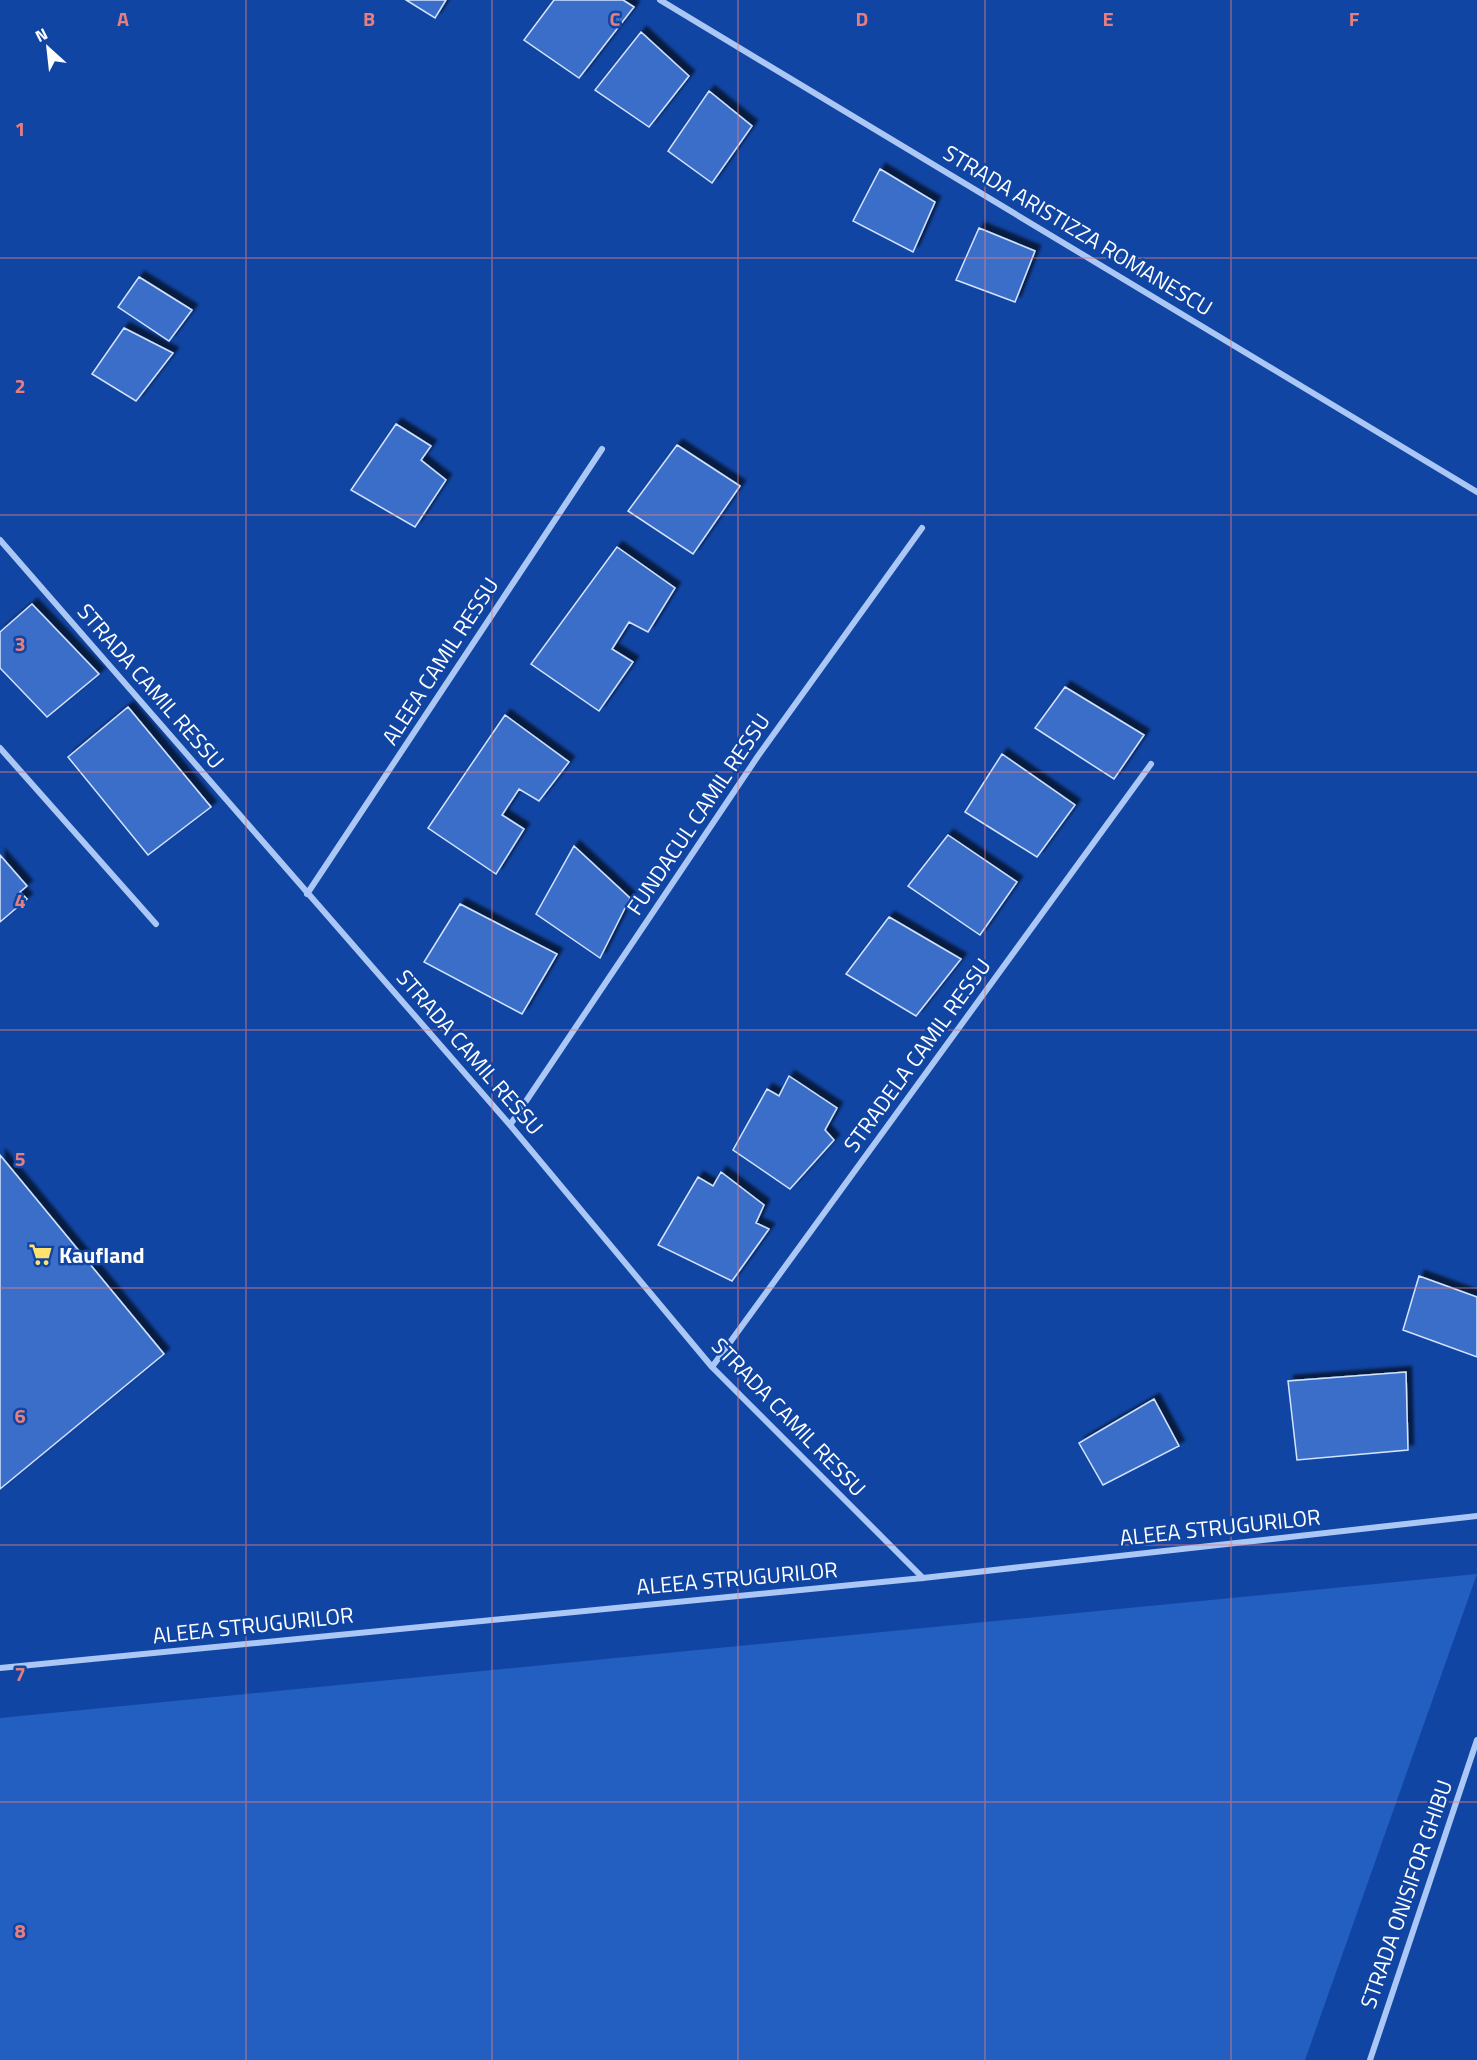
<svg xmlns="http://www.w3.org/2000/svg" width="1477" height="2060" font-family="'Titillium Web',sans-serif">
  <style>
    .green { fill: #235ec1 }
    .building { fill: #3a6ec9; stroke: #d4e4fe; stroke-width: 1.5; filter: url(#shadow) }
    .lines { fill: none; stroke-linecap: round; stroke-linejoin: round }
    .street { stroke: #abc7f6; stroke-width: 6 }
    .grid { fill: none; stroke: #e67e7e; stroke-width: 1.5; stroke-opacity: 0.55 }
    .labels { text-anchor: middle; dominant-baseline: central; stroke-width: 5; stroke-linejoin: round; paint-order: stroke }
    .street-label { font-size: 22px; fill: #fff; stroke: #1145a3 }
    .poi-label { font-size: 22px; font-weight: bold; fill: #fff; stroke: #1145a3; text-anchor: start }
    .grid-label { font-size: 20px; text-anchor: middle; font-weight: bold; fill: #e67e7e; stroke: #1145a3; stroke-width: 5; stroke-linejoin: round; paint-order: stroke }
  </style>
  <defs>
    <filter id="shadow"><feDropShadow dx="5.5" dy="-5.5" stdDeviation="1.5" flood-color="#0009"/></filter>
  </defs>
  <rect width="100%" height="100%" fill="#1145a3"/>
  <path class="green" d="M1477,1574L1305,2060H0V1718Z"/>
  <path class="building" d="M406,0H446L435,18Z
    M554,0H623L634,7L579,78L524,40Z
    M641,32L689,76L649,127L595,90Z
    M709,91L752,126L712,183L668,151Z
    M880,169L935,202L913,252L853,221Z
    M979,228L1035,251L1015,302L956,280Z
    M139,277L192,310L169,341L118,307Z
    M124,328L173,353L136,401L92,374Z
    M396,424L431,446L421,460L446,480L415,527L351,490Z
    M677,445L740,486L693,554L628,511Z
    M617,547L675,588L648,632L629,622L612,649L633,662L599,711L531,664Z
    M32,604L99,674L47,717L0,668V632Z
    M1065,687L1144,735L1114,779L1035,728Z
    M128,707L211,807L148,855L68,757Z
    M505,715L569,762L539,801L519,789L502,815L524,829L496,874L428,828Z
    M1002,754L1075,805L1037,857L965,812Z
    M948,835L1017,882L980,935L908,886Z
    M574,846L630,898L600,958L536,914Z
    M0,855L27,886L20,892L27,899L0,922Z
    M460,904L557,954L522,1014L424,962Z
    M889,917L961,959L916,1016L846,974Z
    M789,1076L837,1108L825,1130L834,1140L790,1189L733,1150L767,1089L779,1096Z
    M0,1155L164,1354L0,1489Z
    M721,1172L764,1205L756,1223L769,1229L732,1281L658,1245L698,1177L713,1186Z
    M1419,1276L1477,1297V1357L1403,1330Z
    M1406,1372L1408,1450L1297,1460L1288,1381Z
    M1154,1399L1179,1446L1103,1485L1079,1443Z"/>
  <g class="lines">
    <path class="street" d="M660,0L1477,492
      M0,540L510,1125L712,1367L923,1578
      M0,748L156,924
      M307,894L602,449
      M510,1125L758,756L922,528
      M712,1367L1151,764
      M0,1668L923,1578L1477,1516
      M1370,2060L1477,1740"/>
  </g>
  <path class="grid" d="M246,0V2060M492,0V2060M738,0V2060M985,0V2060M1231,0V2060M0,258H1477M0,515H1477M0,772H1477M0,1030H1477M0,1288H1477M0,1545H1477M0,1802H1477"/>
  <defs>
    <symbol id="supermarket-bare" viewBox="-9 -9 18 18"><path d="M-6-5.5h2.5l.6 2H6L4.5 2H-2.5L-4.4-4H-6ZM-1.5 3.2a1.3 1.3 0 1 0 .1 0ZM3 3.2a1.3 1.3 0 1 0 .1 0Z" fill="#ffe170" stroke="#1145a3" stroke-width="2.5" paint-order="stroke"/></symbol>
  </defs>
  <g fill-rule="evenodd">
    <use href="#supermarket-bare" x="24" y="1238" width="33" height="33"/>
  </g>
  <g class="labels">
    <g class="street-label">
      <text transform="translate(1078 230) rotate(31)">STRADA ARISTIZZA ROMANESCU</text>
      <text transform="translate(440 661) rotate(-57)">ALEEA CAMIL RESSU</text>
      <text transform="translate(151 686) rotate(49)">STRADA CAMIL RESSU</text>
      <text transform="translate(698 814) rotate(-56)">FUNDACUL CAMIL RESSU</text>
      <text transform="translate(470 1052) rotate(49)">STRADA CAMIL RESSU</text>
      <text transform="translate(917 1055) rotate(-54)">STRADELA CAMIL RESSU</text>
      <text transform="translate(789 1417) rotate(46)">STRADA CAMIL RESSU</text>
      <text transform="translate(1220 1527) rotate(-6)">ALEEA STRUGURILOR</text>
      <text transform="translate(737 1578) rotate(-5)">ALEEA STRUGURILOR</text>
      <text transform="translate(253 1625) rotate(-6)">ALEEA STRUGURILOR</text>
      <text transform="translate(1406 1894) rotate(-71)">STRADA ONISIFOR GHIBU</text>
    </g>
    <g class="poi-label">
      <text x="59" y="1255">Kaufland</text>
    </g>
  </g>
  <g class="grid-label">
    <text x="123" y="26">A</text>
    <text x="369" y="26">B</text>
    <text x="615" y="26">C</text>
    <text x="862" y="26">D</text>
    <text x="1108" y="26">E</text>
    <text x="1354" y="26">F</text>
    <text x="20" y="136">1</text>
    <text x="20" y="393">2</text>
    <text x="20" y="651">3</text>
    <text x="20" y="908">4</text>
    <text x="20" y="1166">5</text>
    <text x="20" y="1423">6</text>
    <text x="20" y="1681">7</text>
    <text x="20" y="1938">8</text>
  </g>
  <g transform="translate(48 48) rotate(333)" stroke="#1145a3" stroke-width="4.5" paint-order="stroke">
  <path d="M0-4.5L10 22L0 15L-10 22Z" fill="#ffffff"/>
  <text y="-9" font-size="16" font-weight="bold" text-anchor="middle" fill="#ffffff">N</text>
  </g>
</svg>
